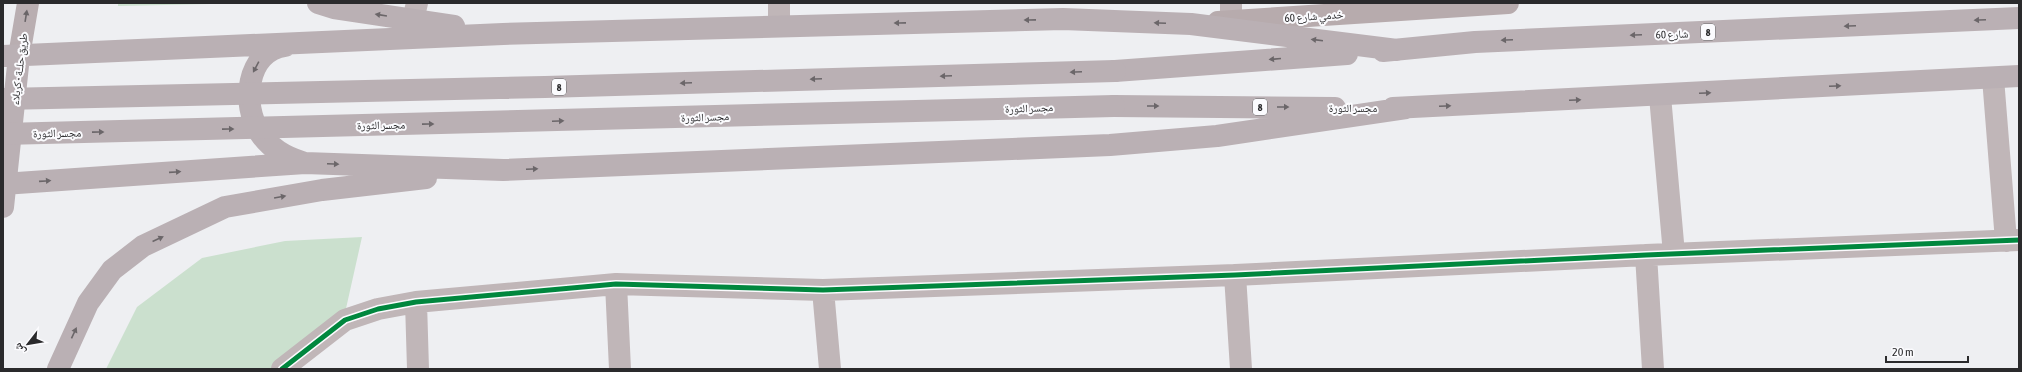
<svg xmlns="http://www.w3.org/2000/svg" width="2022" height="372" font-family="'Asap Condensed','Noto Naskh Arabic',sans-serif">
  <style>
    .green { fill: #cbe0ce }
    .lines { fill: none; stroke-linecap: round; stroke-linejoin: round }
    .minor { stroke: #c0b6b8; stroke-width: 22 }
    .secondary { stroke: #b7abad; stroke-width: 22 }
    .primary { stroke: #b9aeb1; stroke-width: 22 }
    .trunk { stroke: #bab0b4; stroke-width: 22 }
    .trunk-bridge { stroke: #bab0b4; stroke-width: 22 }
    .cycleway-casing { stroke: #fbfbfe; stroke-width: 8 }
    .cycleway { stroke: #00873e; stroke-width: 5 }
    .oneway { fill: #6b6669 }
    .oneway2 { fill: #6a6568 }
    .labels { text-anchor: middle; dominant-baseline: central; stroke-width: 4; stroke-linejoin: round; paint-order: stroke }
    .shield { fill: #fbfbfe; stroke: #69696b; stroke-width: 1 }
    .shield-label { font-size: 10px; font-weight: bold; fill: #2a2a2c }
    .street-label { font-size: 11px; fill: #2a2a2c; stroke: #fbfbfe }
  </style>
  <rect width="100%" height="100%" fill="#eeeff2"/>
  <path class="green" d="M118,3H258L118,6Z
    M362,237L345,313L272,369H106L137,307L202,258L285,241Z"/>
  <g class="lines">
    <path class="minor" d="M1231,3V21
      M413,20L417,3
      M779,26V3
      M1993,78L2006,241
      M1660,96L1674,254
      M1646,255L1653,369
      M1235,275L1241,369
      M616,284L620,369
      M823,290L830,369
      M416,302L418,369
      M282,369L345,320L378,309L416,302L616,284L823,290L1235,275L1646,255L2019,240"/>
    <path class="secondary" d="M1218,22L1508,3"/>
    <path class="primary" d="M19,56L28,3"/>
    <path class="trunk" d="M318,3L334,8L454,26
      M285,46C246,52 241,105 260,133C270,148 285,157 302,162
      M1383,51L1475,42L2019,18
      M3,56L503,34L1063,19L1191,24L1397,50
      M1115,71L1347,54
      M1114,106L1335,108
      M1393,108L2019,76
      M3,184L305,163L503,170L1110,145L1217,136L1406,108
      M3,207L19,56
      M58,369L88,303L112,270L143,246L225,207L322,190L426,178"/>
    <path class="trunk-bridge" d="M3,99L545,87L1115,71
      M3,134L1114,106"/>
    <defs>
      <path id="cycleway" d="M282,369L345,320L378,309L416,302L616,284L823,290L1235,275L1646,255L2019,240"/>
    </defs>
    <use href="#cycleway" class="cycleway-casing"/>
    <use href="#cycleway" class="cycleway"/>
  </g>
  <defs><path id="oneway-solid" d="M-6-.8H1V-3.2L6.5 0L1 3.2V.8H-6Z"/></defs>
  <g class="oneway">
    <use href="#oneway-solid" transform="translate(381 15) rotate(-171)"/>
    <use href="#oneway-solid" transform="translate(1030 20) rotate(179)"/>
    <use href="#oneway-solid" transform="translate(1980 20) rotate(177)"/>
    <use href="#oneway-solid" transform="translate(900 23) rotate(179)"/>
    <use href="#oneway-solid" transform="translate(1160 23) rotate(-178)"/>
    <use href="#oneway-solid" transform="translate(1850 26) rotate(178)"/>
    <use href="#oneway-solid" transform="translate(1636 35) rotate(178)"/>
    <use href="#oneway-solid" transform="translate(1317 40) rotate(-173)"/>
    <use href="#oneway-solid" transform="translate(1507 40) rotate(178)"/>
    <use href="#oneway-solid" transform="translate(1275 59) rotate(175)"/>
    <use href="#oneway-solid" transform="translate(256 67) rotate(118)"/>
    <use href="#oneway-solid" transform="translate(1076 72) rotate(178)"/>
    <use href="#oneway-solid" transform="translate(946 76) rotate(178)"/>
    <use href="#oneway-solid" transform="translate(816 79) rotate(178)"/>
    <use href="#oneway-solid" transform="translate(686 83) rotate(178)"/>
    <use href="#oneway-solid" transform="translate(1835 86) rotate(-3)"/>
    <use href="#oneway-solid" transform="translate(1705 93) rotate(-3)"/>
    <use href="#oneway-solid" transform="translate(1575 100) rotate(-3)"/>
    <use href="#oneway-solid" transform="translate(1153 106)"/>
    <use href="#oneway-solid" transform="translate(1445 106) rotate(-3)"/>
    <use href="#oneway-solid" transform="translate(1283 107)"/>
    <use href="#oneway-solid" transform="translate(558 121) rotate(-2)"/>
    <use href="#oneway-solid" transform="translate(428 124) rotate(-1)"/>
    <use href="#oneway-solid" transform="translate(228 129) rotate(-1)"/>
    <use href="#oneway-solid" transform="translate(98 132) rotate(-1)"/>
    <use href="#oneway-solid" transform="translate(333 164) rotate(2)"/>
    <use href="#oneway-solid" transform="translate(532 169) rotate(-2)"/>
    <use href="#oneway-solid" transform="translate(175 172) rotate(-4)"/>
    <use href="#oneway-solid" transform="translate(45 181) rotate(-4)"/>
    <use href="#oneway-solid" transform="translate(280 197) rotate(-10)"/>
    <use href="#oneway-solid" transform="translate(158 239) rotate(-25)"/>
    <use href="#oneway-solid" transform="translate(74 333) rotate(-65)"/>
  </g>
  <use class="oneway2" href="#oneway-solid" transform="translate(26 16) rotate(-81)"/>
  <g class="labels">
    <g class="shield">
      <rect x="1701" y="24" width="14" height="16" rx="3"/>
      <rect x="552" y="79" width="14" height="16" rx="3"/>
      <rect x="1253" y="99" width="14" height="16" rx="3"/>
    </g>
    <g class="shield-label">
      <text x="1708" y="32">8</text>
      <text x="559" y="87">8</text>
      <text x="1260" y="107">8</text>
    </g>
    <g class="street-label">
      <text transform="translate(1314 16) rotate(-4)">خدمي شارع 60</text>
      <text transform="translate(1672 34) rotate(-2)">شارع 60</text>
      <text transform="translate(19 69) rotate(-83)">طريق حلــة - كربلاء</text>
      <text transform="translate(1029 108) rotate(-2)">مجسر الثورة</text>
      <text x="1353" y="108">مجسر الثورة</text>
      <text transform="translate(705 117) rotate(-2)">مجسر الثورة</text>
      <text transform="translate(381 125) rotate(-1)">مجسر الثورة</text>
      <text transform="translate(57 133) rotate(-1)">مجسر الثورة</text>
    </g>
  </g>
  <rect width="2022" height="372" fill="none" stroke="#2a2a2c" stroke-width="8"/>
  <g transform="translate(28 344) rotate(239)" stroke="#fbfbfe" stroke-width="3" paint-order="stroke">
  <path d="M0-3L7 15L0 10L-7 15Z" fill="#2a2a2c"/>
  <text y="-6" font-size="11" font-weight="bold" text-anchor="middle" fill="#2a2a2c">ش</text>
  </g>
  <path d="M1886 356v6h82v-6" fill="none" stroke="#2a2a2c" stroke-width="2"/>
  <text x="1892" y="356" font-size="12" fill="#2a2a2c" stroke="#fbfbfe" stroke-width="3" paint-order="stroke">20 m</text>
</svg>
